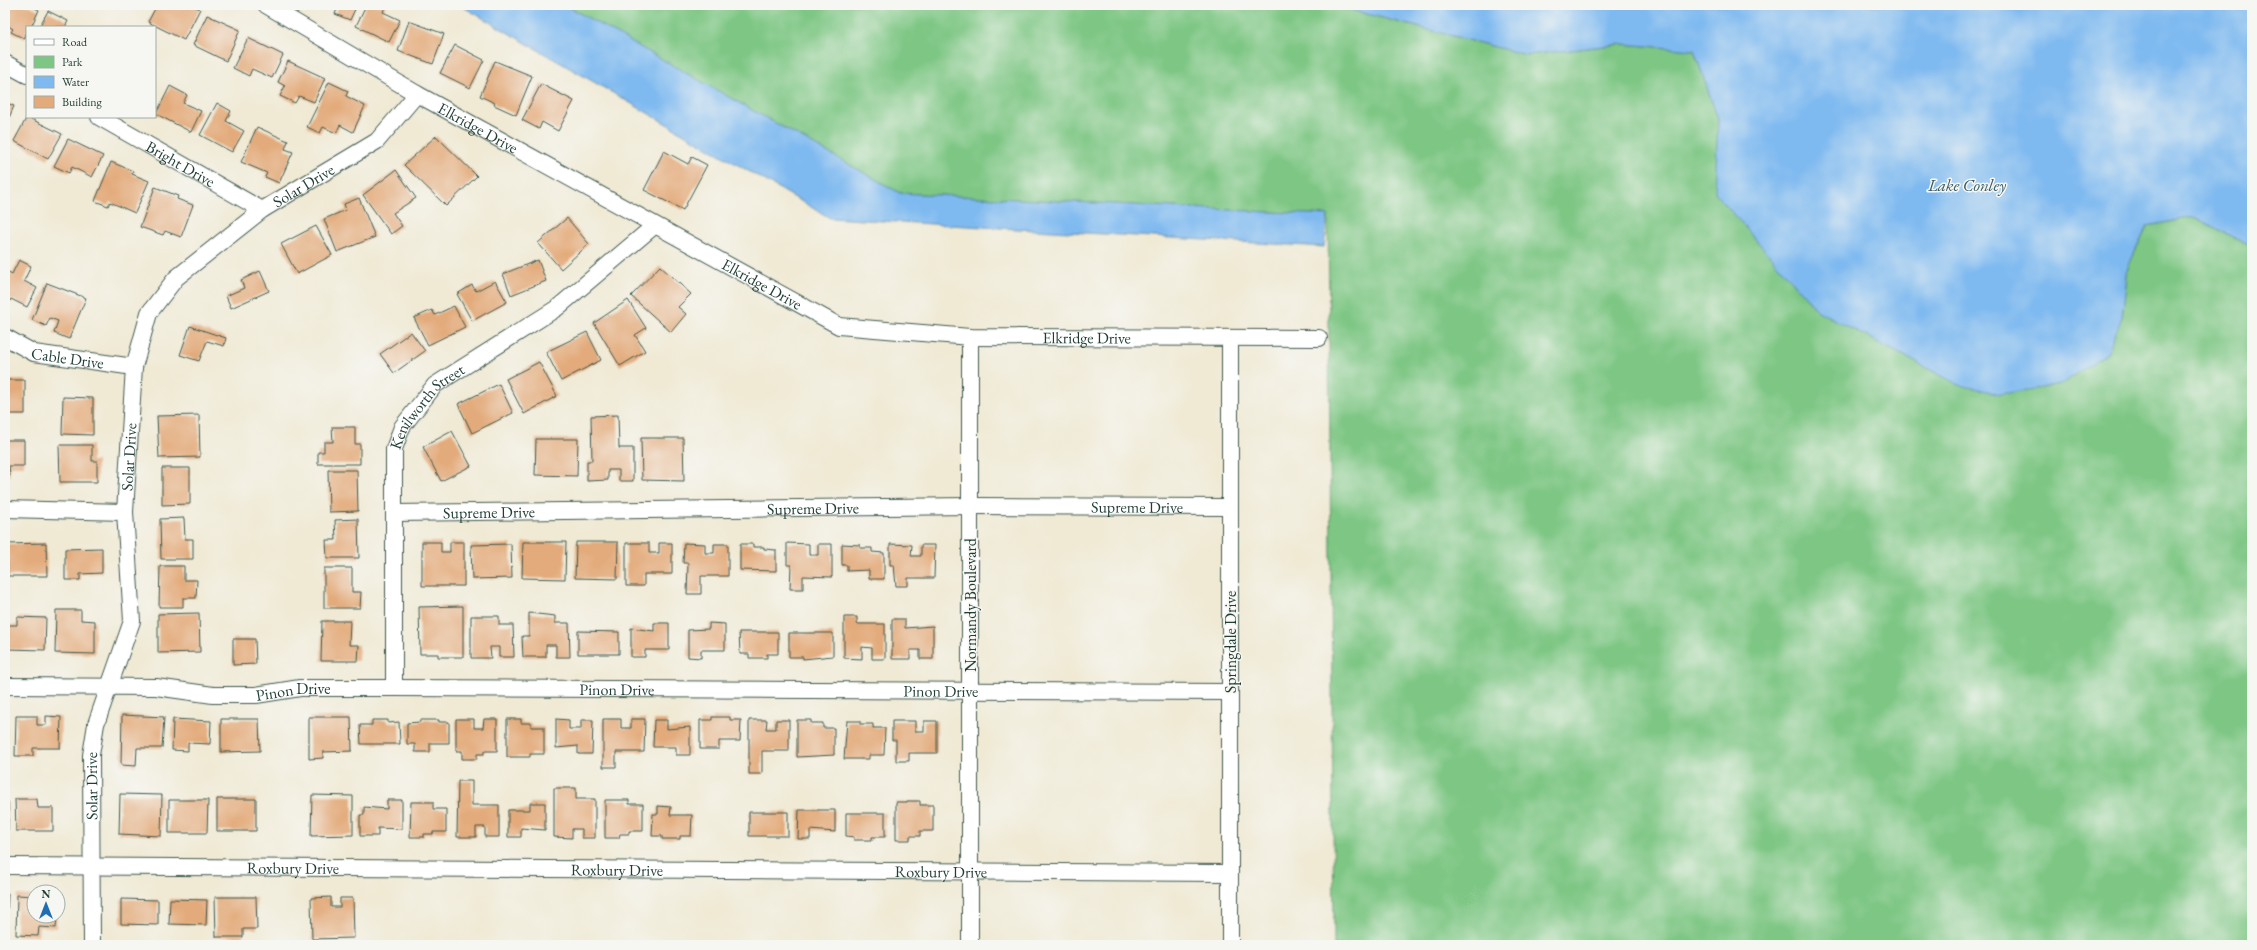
<svg xmlns="http://www.w3.org/2000/svg" width="2257" height="950" font-family="'EB Garamond',serif">
  <style>
    .green { fill: #7dc683; stroke: #4e825c }
    .water { fill: #7eb9f0; stroke: #4e7b92 }
    .building { fill: #e3ab7c }
    .lines { fill: none; stroke-linecap: round; stroke-linejoin: round }
    .minor-casing { stroke: #3e574c; stroke-width: 18 }
    .minor { stroke: #fff; stroke-width: 16 }
    .labels { text-anchor: middle; dominant-baseline: central; stroke-width: 3; stroke-linejoin: round; paint-order: stroke }
    .street-label { font-size: 16px; fill: #1f3d34; stroke: #f6f6f2 }
    .water-label { font-size: 17px; font-style: italic; fill: #375c63; stroke: #f6f6f2 }
  </style>
  <rect width="100%" height="100%" fill="#f6f6f2"/>
  <filter id="ink" filterUnits="userSpaceOnUse"><feTurbulence type="fractalNoise" baseFrequency=".025" numOctaves="2"/><feDisplacementMap in="SourceGraphic" scale="8" xChannelSelector="R" yChannelSelector="G"/><feConvolveMatrix kernelMatrix="1 2 1 2 8 2 1 2 1" color-interpolation-filters="sRGB"/></filter>
  <filter id="wash" filterUnits="userSpaceOnUse"><feTurbulence type="fractalNoise" baseFrequency=".012" numOctaves="4" result="noise"/><feDisplacementMap in="SourceGraphic" scale="16" xChannelSelector="R" yChannelSelector="G"/><feGaussianBlur stdDeviation="0.9" result="paint"/><feColorMatrix in="noise" values="0 0 0 0 0 0 0 0 0 0 0 0 0 0 0 0 0 1.4 0 .05"/><feComposite in="paint" operator="in"/></filter>
  <g filter="url(#wash)">
    <rect width="100%" height="100%" fill="#f0ead5"/>
    <path class="green" d="M565,5H1332L1527,55L1622,44L1694,50L1718,119L1716,193L1818,311L1959,385L2122,317L2128,267L2147,226L2194,217L2252,247V945H1334L1328,215L900,193Z"/>
    <path class="water" d="M460,5H565L900,193L1328,215L1324,247L830,218Z
      M1332,5H2252V247L2194,217L2147,226L2128,267L2122,317L2108,352L2061,385L2001,394L1959,385L1818,311L1715,193L1718,119L1694,50L1622,44L1527,55Z"/>
    <g id="blocks">
      <path class="building" d="M5,5H29L39,10L31,27H27L25,39L11,32L13,29L5,24Z
        M157,5H191L200,9L184,40L148,22Z
        M339,5H357L350,20L335,14Z
        M366,5H386L383,12L400,20L389,42L356,26Z
        M48,11L68,21L65,27H39Z
        M207,15L240,30L226,61L193,45Z
        M409,21L444,34L433,64L398,51Z
        M248,38L283,55L272,78L252,69L249,76L233,68Z
        M455,45L484,60L470,88L440,73Z
        M288,61L325,78L314,102L299,96L295,103L280,96L285,86L278,82Z
        M495,61L532,76L516,115L494,105L495,103L480,96Z
        M329,82L348,91L346,96L365,106L353,132L340,125L336,133L323,127L320,133L307,127Z
        M541,84L574,101L558,131L542,122L539,129L522,120Z
        M170,86L187,95L183,103L201,111L191,132L156,114Z
        M5,102L14,106L5,127Z
        M217,103L231,111L226,121L244,131L232,152L200,135Z
        M27,117L62,134L48,159L14,141Z
        M257,127L288,141L285,149L293,152L279,183L265,177L267,173L241,162Z
        M436,136L477,176L446,206L404,165Z
        M68,139L103,156L92,177L72,167L69,173L54,166Z
        M664,151L688,164L692,157L707,165L683,210L644,190Z
        M111,162L133,171L132,174L149,181L135,213L110,202L108,206L95,201Z
        M396,170L416,198L393,213L402,226L391,234L363,195Z
        M155,187L178,196L177,199L193,205L181,237L165,231L163,235L140,227Z
        M359,198L375,237L337,252L324,219L346,210L344,204Z
        M567,218L589,244L561,269L538,243Z
        M316,226L332,255L297,274L281,244Z
        M19,260L31,266L24,281L37,288L27,307L11,299L9,303L5,302V270L12,274Z
        M538,260L546,281L511,295L503,274Z
        M660,266L691,294L678,307L686,314L671,332L631,296Z
        M260,271L269,291L231,308L226,296L244,288L241,280Z
        M495,281L507,302L472,321L457,294L472,285L476,291Z
        M47,283L86,298L69,339L54,333L58,321L50,318L46,326L32,320Z
        M628,300L646,328L635,335L645,351L620,366L594,323Z
        M454,306L465,327L428,345L414,318L432,310L435,315Z
        M190,326L226,338L224,346L207,341L199,361L180,355Z
        M411,332L425,351L394,373L380,354Z
        M587,332L601,360L561,381L546,352Z
        M539,362L557,396L524,414L506,379Z
        M5,380H25V414H5Z
        M499,384L513,413L472,433L458,404Z
        M63,397L93,398V435L62,434Z
        M199,415L200,457L159,458L157,416Z
        M618,415L619,448H633V481H619V470H608V480L587,481V461H592L591,416Z
        M332,427H355V444H360V464H318V452H324V442H333Z
        M452,431L471,466L441,481L423,447Z
        M641,438H683L684,481L642,480Z
        M536,439H578L577,476L535,475Z
        M5,440H24V466H9L10,476H5Z
        M59,445H92V461H97V482H60Z
        M162,468H190V504L162,505Z
        M328,470H357L358,511L329,512Z
        M184,518L185,539H193V559H161L160,519Z
        M358,519L359,558H327L326,540H336L335,520Z
        M422,542H441V552H450V542H464V586H422Z
        M523,542H566L565,579L522,578Z
        M576,542H618L617,579L575,578Z
        M46,543L47,576H8L7,544Z
        M626,543H649V553H659V543H672V574H644V586H626Z
        M684,543L705,544V553H714V544H728V576H701V594H687L688,563H683Z
        M787,543L809,544V555H818V544H832V577L803,576V589H790L791,565H787Z
        M511,544L512,578L472,579L471,545Z
        M740,544H753V547H764V549L776,550V571L740,570Z
        M842,544L860,545V548H872V552L884,553V579H869V570L847,571V565H842Z
        M890,544L912,545L911,556H921V545H935L934,578H908V586H896L894,565H890Z
        M102,548V573L80,574V580H65V549Z
        M160,566H184V580H197L196,598H183V607H159Z
        M324,568H352V592H361L360,608H324Z
        M463,606V657H438V654H420L419,607Z
        M56,610H81V620L95,621V654L55,653Z
        M199,613L200,652L158,653V614Z
        M529,613L555,616V623H569L570,657H556V645H546V657H523L522,636H529Z
        M471,616H499V625H513L514,657H499V647H490L491,658H471Z
        M17,617L46,618L45,650L7,649L8,625H17Z
        M844,617H857V624H885V659H872V648L862,647V659L844,658Z
        M892,619H905V628L933,626V659H920V650H910V659H892Z
        M322,621H350L349,645H359L358,661H321Z
        M654,623H669V650H645V657H631V628L654,631Z
        M709,623L725,624V650H701V658L688,657V630L709,629Z
        M578,631L619,632V654H578Z
        M739,632H778V654H767V658H749V654H740Z
        M789,633H833V656L803,659V657H789Z
        M233,639H255L256,664L233,665Z
        M122,715L164,717L162,748H137L136,766L121,765Z
        M16,716H37V725H46V716L61,717L60,748H33V756H15Z
        M309,717H351L352,751L323,752V758L309,759Z
        M712,717H730V720H741L740,741H719V749H700V720H712Z
        M5,718H7V742H5Z
        M173,719L211,721L210,744L188,743V751L172,750Z
        M221,719H259L260,751L221,752Z
        M456,719H474V728H483L484,719H497V751H484V754H477V759H462V751H456Z
        M507,719H521V723H531V727H544V754H530V757H507Z
        M556,719L569,720V729H581V720H593L592,754H578V746L556,748Z
        M603,719H621V728H631V719H645L644,752H616V767H603Z
        M372,720H388V723L399,722L400,744H361L360,725H372Z
        M420,720H439V722H449V743H430V752H415V744H407V723L420,722Z
        M654,720H667V729L690,727V755H676V747H653Z
        M749,720H767L766,729H776V720H789V751H762V774H749Z
        M797,720H811V723H823V728H834V755L797,757Z
        M847,721H860V724H873V728H885L884,755H869V759H844Z
        M892,721H915V731H924V721H937V753H909V761H896V740H892Z
        M458,781H472V805H499V837H485V827H476V837H457Z
        M554,788H576V799H595V838H582V829H572V838L554,837Z
        M120,794L162,795L161,836L119,834Z
        M312,795L353,796V835L311,836Z
        M15,799H37L38,808H53V831H16Z
        M217,799H256V831H217Z
        M169,800H208L207,833H169Z
        M387,800H402V829L378,828V836H360V815H364V807L387,809Z
        M605,800H629V804H643V831H629V834H620L619,838H605Z
        M907,801H920V805H933V831H920V836H910V840H896V802H907Z
        M5,802H8V830H5Z
        M411,802H433V809H446V832H433V834H424V837H410Z
        M530,803H545V830L521,828V837H508V810H530Z
        M658,806L671,807L670,815H692L691,836H680V839H662V836H652L653,814H658Z
        M799,810H835V832L810,830V839H798Z
        M749,812H788V836H749Z
        M846,813H885V837H872V840H854V837L846,836Z
        M5,894H8L7,917H5Z
        M17,895L34,896V916H57L56,928L39,927L38,936L16,935Z
        M215,897H256L257,929H243V937H216Z
        M331,897V907H340V898H353L354,938L312,939L311,898Z
        M121,899L158,900V925L121,924Z
        M170,899L207,900L206,925L169,924Z"/>
    </g>
  </g>
  <g filter="url(#ink)">
    <use href="#blocks" fill-opacity="0" stroke="#3e574c" stroke-width="1"/>
    <g class="lines">
      <defs>
        <g id="minor">
          <path id="s1" d="M266,5L417,94L839,326L970,337L1319,338"/>
          <path d="M5,63L27,75"/>
          <path id="s2" d="M99,117L262,210"/>
          <path id="s3" d="M5,337L34,353L134,367"/>
          <path d="M970,337V945"/>
          <path d="M5,509L125,512"/>
          <path id="s4" d="M395,513L971,506L1230,507"/>
          <path id="s5" d="M5,686L156,687L213,695H256L300,688H394L1229,692"/>
          <path id="s6" d="M394,688V449L402,427L435,385L557,308L654,226"/>
          <path id="s7" d="M5,866L1230,873"/>
          <path id="s8" d="M92,945L91,755L96,724L132,621L125,512L134,367L149,313L176,278L262,210L377,141L417,94"/>
          <path d="M1230,945V338"/>
        </g>
      </defs>
      <use href="#minor" class="minor-casing"/>
      <use href="#minor" class="minor"/>
    </g>
  </g>
  <g class="labels">
    <g class="street-label">
      <text stroke="none"><textPath href="#s1" startOffset="245">Elkridge Drive</textPath></text>
      <text stroke="none"><textPath href="#s2" startOffset="94">Bright Drive</textPath></text>
      <text stroke="none"><textPath href="#s8" startOffset="843">Solar Drive</textPath></text>
      <text stroke="none"><textPath href="#s1" startOffset="569">Elkridge Drive</textPath></text>
      <text stroke="none"><textPath href="#s1" startOffset="905">Elkridge Drive</textPath></text>
      <text stroke="none"><textPath href="#s3" startOffset="67">Cable Drive</textPath></text>
      <text stroke="none"><textPath href="#s6" startOffset="294">Kenilworth Street</textPath></text>
      <text stroke="none"><textPath href="#s8" startOffset="495">Solar Drive</textPath></text>
      <text stroke="none"><textPath href="#s4" startOffset="742">Supreme Drive</textPath></text>
      <text stroke="none"><textPath href="#s4" startOffset="418">Supreme Drive</textPath></text>
      <text stroke="none"><textPath href="#s4" startOffset="94">Supreme Drive</textPath></text>
      <text transform="translate(970 605) rotate(-90)">Normandy Boulevard</text>
      <text transform="translate(1230 642) rotate(-90)">Springdale Drive</text>
      <text stroke="none"><textPath href="#s5" startOffset="613">Pinon Drive</textPath></text>
      <text stroke="none"><textPath href="#s5" startOffset="289">Pinon Drive</textPath></text>
      <text stroke="none"><textPath href="#s5" startOffset="937">Pinon Drive</textPath></text>
      <text stroke="none"><textPath href="#s8" startOffset="159">Solar Drive</textPath></text>
      <text stroke="none"><textPath href="#s7" startOffset="288">Roxbury Drive</textPath></text>
      <text stroke="none"><textPath href="#s7" startOffset="612">Roxbury Drive</textPath></text>
      <text stroke="none"><textPath href="#s7" startOffset="936">Roxbury Drive</textPath></text>
    </g>
    <g class="water-label">
      <text x="1967" y="185">Lake Conley</text>
    </g>
  </g>
  <rect width="2257" height="950" fill="none" stroke="#f6f6f2" stroke-width="20"/>
  <rect x="26" y="26" width="130" height="92" fill="#f6f6f2" stroke="#a0aca6"/>
  <rect x="34" y="39" width="20" height="6" fill="#ffffff" stroke="#a0aca6"/>
  <text x="62" y="46" font-size="12" fill="#1f3d34">Road</text>
  <rect x="34" y="56" width="20" height="12" fill="#7dc683" stroke="#a0aca6"/>
  <text x="62" y="66" font-size="12" fill="#1f3d34">Park</text>
  <rect x="34" y="76" width="20" height="12" fill="#7eb9f0" stroke="#a0aca6"/>
  <text x="62" y="86" font-size="12" fill="#1f3d34">Water</text>
  <rect x="34" y="96" width="20" height="12" fill="#e3ab7c" stroke="#a0aca6"/>
  <text x="62" y="106" font-size="12" fill="#1f3d34">Building</text>
  <g transform="translate(46 904)"><circle r="19" fill="#f6f6f2" stroke="#a0aca6"/>
  <path d="M0-3L7 15L0 10L-7 15Z" fill="#1f6fb2"/>
  <text y="-6" font-size="11" font-weight="bold" text-anchor="middle" fill="#1f3d34">N</text>
  </g>
</svg>
